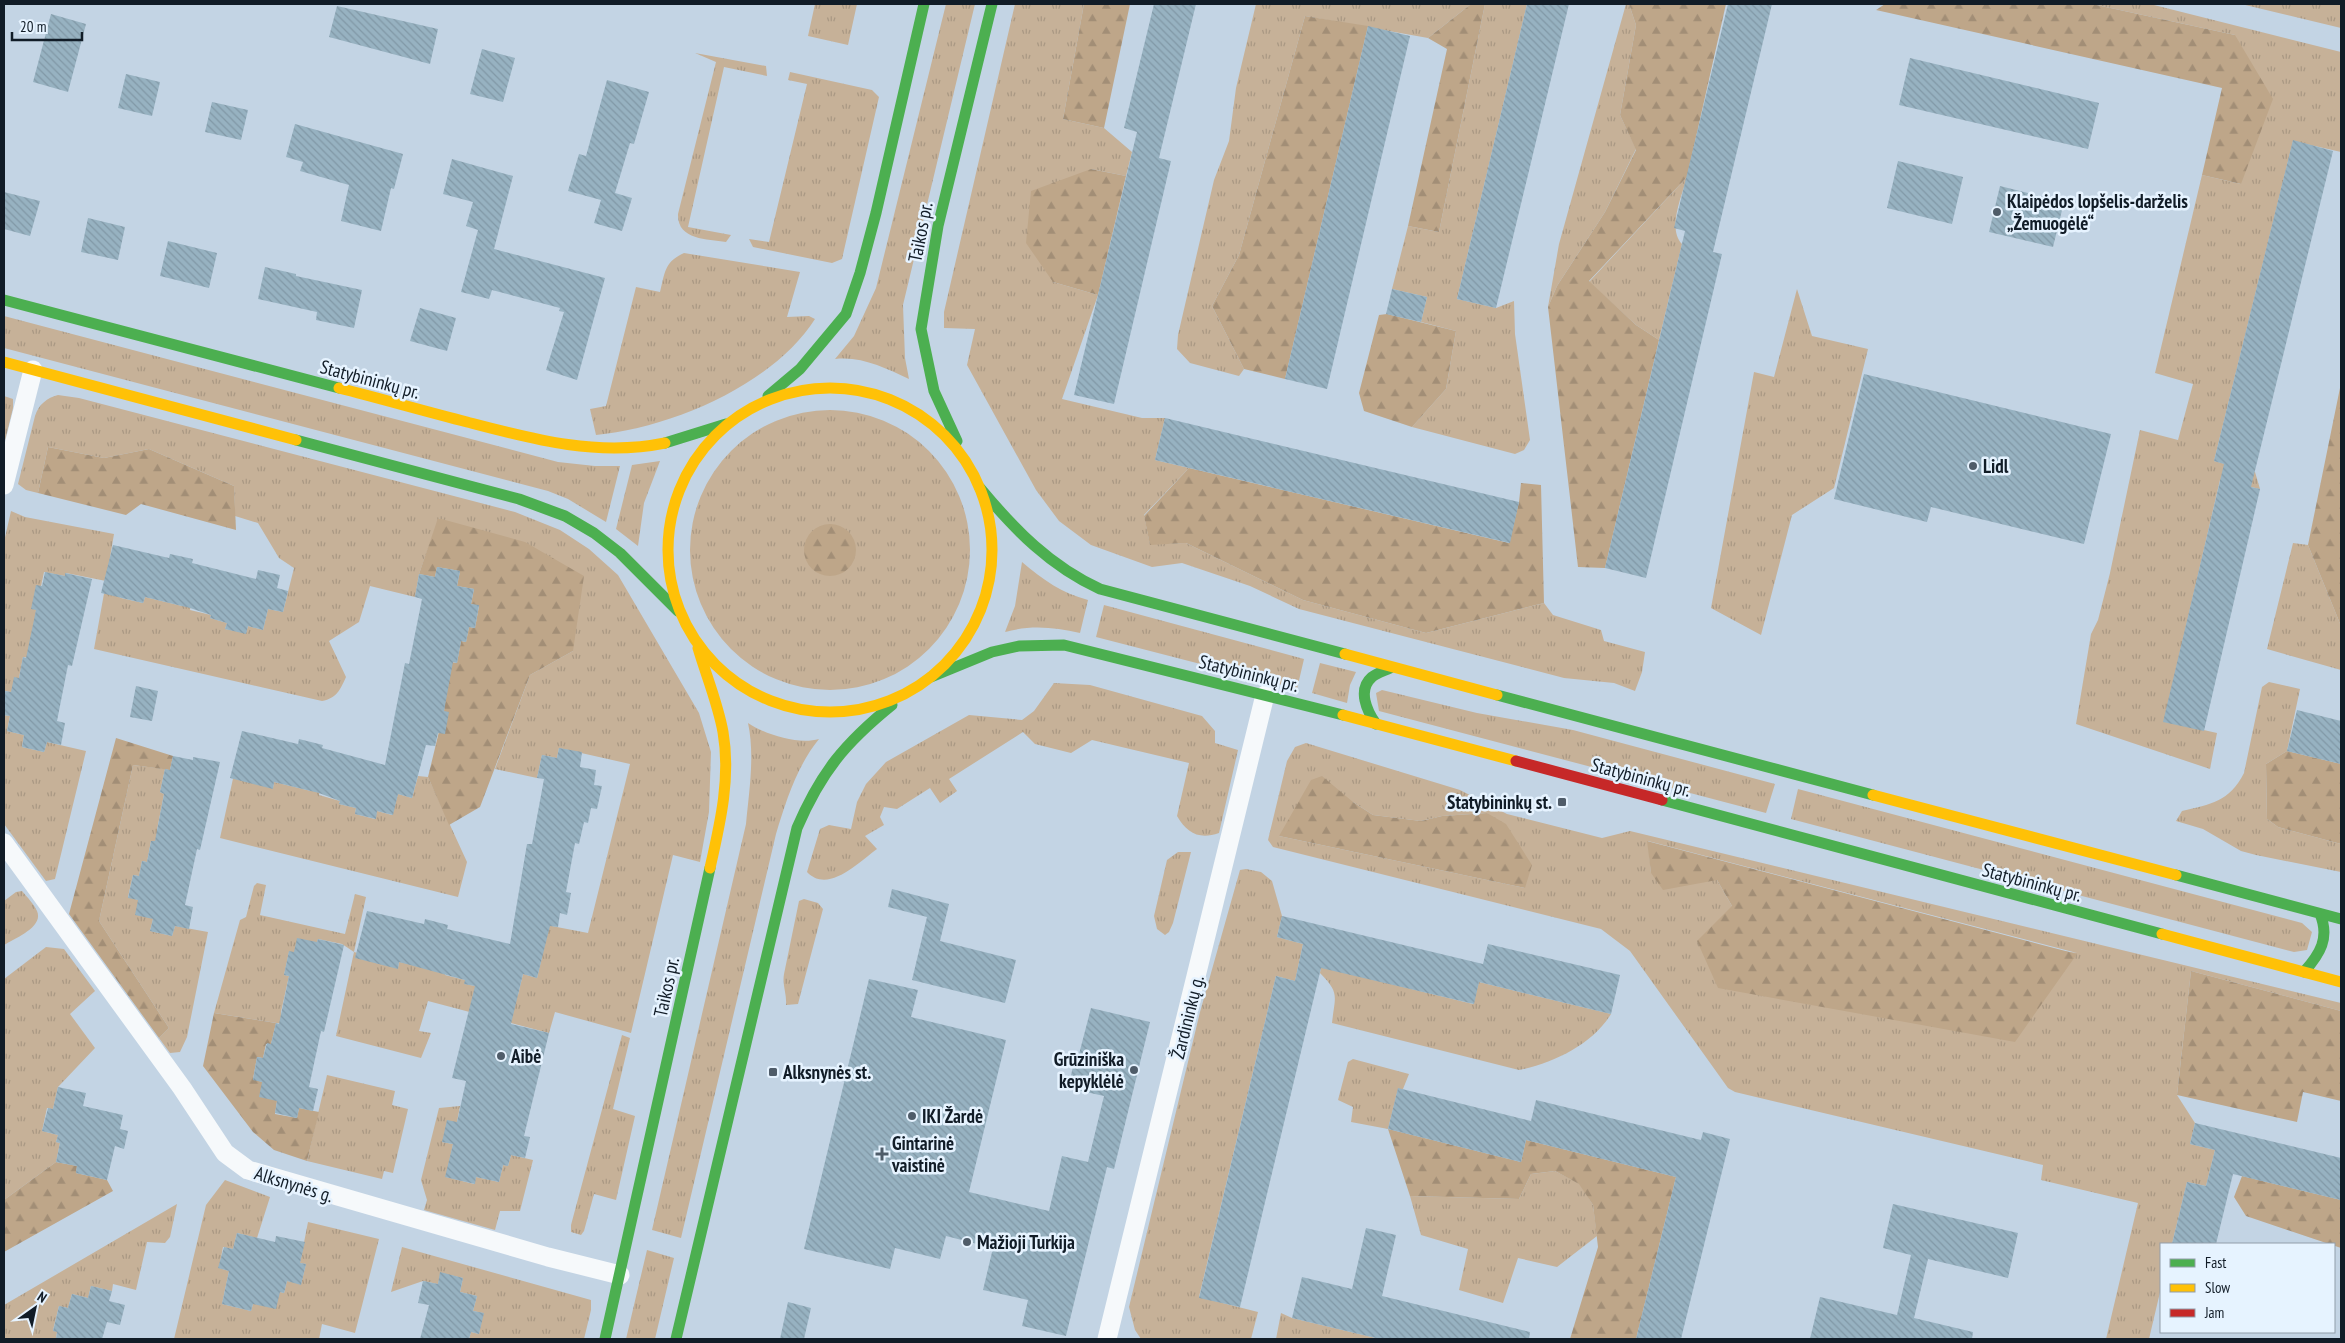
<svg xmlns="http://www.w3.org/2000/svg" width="2345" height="1343" font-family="'PT Sans Narrow',sans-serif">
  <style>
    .grass { fill: url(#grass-tufts); fill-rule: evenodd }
    .forest { fill: url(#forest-firs) }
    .building { fill: url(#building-back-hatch) }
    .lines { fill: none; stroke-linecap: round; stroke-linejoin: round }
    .street { stroke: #f6f9fb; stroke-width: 19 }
    .fast { stroke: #4caf50; stroke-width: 11 }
    .slow { stroke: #ffc107; stroke-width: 11 }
    .jam { stroke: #c62828; stroke-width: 11 }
    .poi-dot { fill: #4f5c69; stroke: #e6f3ff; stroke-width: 2 }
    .labels { text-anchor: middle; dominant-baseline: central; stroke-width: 5; stroke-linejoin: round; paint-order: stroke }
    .poi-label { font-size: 19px; font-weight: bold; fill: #111c27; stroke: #e6f3ff; text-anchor: start }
    .street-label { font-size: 19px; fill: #111c27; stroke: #e6f3ff }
  </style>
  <defs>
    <pattern id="grass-tufts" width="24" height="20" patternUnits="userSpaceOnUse" patternTransform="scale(1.25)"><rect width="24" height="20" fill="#c6b198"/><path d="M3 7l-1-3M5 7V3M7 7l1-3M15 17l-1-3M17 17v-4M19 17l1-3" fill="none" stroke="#a99883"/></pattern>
    <pattern id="forest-firs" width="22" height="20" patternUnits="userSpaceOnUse" patternTransform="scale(1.25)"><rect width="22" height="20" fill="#bea689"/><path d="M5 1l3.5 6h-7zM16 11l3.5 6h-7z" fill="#a28e76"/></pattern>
    <pattern id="building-back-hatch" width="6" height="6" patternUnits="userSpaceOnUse" patternTransform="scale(1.25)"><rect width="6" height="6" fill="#97b2c1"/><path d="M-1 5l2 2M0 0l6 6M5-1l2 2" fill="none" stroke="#8198a6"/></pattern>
  </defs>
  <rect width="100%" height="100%" fill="#c3d4e4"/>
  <path class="grass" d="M815,4H857L848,45L808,36Z
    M946,4H975L903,305L905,358L909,379C885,368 862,356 835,359L854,336L876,288Z
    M1015,4H1084L1063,119L1104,128L1132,152L1126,176L1091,169L1053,282L1098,295L1062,399L1142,418H1165L1155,460L1189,468L1144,515L1150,544L1186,543L1303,600L1426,633L1544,603L1553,615L1601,630L1604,641L1645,652L1642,672L1635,691L1614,683L1564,678L1299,609L1250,586L1182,563L1152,567L1091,545L1059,521L1036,490L967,365L975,329L944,328V312Z
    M1256,4H1471L1428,38L1305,16L1239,255L1212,306L1244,369L1239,376L1190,363L1177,349L1178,335L1214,180L1229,141L1236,88Z
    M1485,4H1527L1457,299L1496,308L1514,301L1515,334L1530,440L1524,450L1515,454L1412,427L1446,389L1456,331L1421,322L1427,297L1392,289L1408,226L1439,232Z
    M1626,4H1629L1636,25L1620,115L1636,149L1605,212L1557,286L1548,307L1559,244Z
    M2092,4H2150L2341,52V152L2293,141L2214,461L2255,472L2260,489L2220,480L2164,721L2217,733L2210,769L2076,724L2091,634L2098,620L2110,573L2140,430L2178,440L2193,384L2155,373L2202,175L2241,184L2235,35Z
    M2241,4H2341V28Z
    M695,53L766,66L767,76L724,67L688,227L731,235L726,242C707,239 677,240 678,214L716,62Z
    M790,72L872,90L879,97L842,259L832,263L753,247L749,239L769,242L807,84L788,80Z
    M1687,177C1682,196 1667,228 1682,244L1659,340L1636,325L1589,282Z
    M684,253L800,272L787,317L809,316L815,319C773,385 671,428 596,435L590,409L606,406L636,287L660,292C665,273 664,262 684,253Z
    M1797,289L1812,336L1868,349L1834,488L1792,515L1761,635L1711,608L1754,372L1774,377Z
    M4,316L558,462L595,466H620L606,522L568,499L548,491L4,348Z
    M58,395L79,398L515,512L560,530L589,549L618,575L699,713L711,752L709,812L700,862L673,855L631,1033L555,1012L549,1033L428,1001L419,1031L431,1033L421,1058L336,1036L354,952L342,944L318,939L317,942L294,952H289L284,975L289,976L281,1012L283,1024L214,1013L240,920L246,917L254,886L257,883L266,885L260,915L345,934L355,894L366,897L354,952L377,958L376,963L398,968L399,962L445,971V975L465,980V984L518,995L523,974L537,978L542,957L536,923L588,933L630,764L559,748L557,758L542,755L537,778L495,769L530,675L573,651L439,518L419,574L415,597L370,586L359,622L329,641L346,677C340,690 337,698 322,701L94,649L105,588L121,598L143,603L145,597L182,606L191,605L190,610L211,615L210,618L227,623L225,629L246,633L248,626L263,630L268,609L283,612L294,568L279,558L258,523L235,516L234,486L149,449L104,458L48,447L38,493L26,490L18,484L35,416C39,404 47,398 58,395Z
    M4,396L13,399V408L4,445Z
    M690 550a140 140 0 1 1 280 0a140 140 0 1 1-280 0Z
    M660,461L644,503L638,546L616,529L632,465Z
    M11,511L25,517L114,534L106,581L66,573L65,576L44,572L36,610L30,658L23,657L19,678L11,692L5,691L4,696V542Z
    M2293,543L2308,545L2341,626V670L2267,649Z
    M1022,562C1043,580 1062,593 1088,600L1080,633C1054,627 1030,625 1005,632L1015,606Z
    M1104,605L1304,659L1297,689L1096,637Z
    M1320,663L1356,672L1350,685L1347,703L1312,693Z
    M2269,682L2300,689L2287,751L2266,764L2267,819L2278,827L2341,844V872L2256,855L2241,851L2203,829L2176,821L2182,811C2211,804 2229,802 2244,773L2262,687Z
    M1054,683L1090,685L1202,716L1215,731V743L1238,750L1219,833C1199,840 1187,833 1177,816L1189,763L1092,740L1071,753L1035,744L1023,732L949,779L957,791L940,803L930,788L897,809L884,807L880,817L884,825L865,836L877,849C858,863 828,894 807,872L820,829L829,825L851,829L857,802L866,784L886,762L969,715L1022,720L1034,711Z
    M1382,690L1477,713L1573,730L1775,784L1766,813L1379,711L1376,693Z
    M4,715L10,716L7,731L24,735L22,747L44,752L47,742L86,751L55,879L46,881L4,824Z
    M748,723C766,735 799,745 819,739C797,766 786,801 776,834L681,1238L652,1230L746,824C749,792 755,755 748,723Z
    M1306,743L1460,790L1507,814L1602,838L1630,831L2341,1003V1011L2191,971L2177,1095L2195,1123L2190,1144L2215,1150L2206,1186L2187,1182L2172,1244H2161V1288L2149,1339H2106L2138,1203L2041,1180L2043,1165L1735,1092L1728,1088L1630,951L1601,929L1273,847L1268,840L1287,761L1295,747ZM1353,802L1373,815L1421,821L1442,816L1487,813L1525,888L1279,836ZM1648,841L2077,953L1732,906L1717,880L1651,873Z
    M133,765L165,769L160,792L164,794L157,830L159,842L151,841L147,862L142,861L139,876L133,875L128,897L138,900L153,919L150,931L172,936L175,926L208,932L187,1037L180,1052L170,1053L159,1038L169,1028L99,921Z
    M234,774L273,788L274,782L311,791H320L319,795L340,801L339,804L356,808L355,814L375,819L377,811L392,815L398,794L412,798L418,776L428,777L467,862L458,897L220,838Z
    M1798,789L2302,923L2312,932L2307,950L2294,952L1791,819Z
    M1178,852H1191L1173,923L1169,932L1165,935L1157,929L1154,916L1167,860Z
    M1246,869L1261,872L1272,881L1282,916L1277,937L1303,944L1295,981L1276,976L1199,1297L1258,1312L1251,1339H1141L1135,1330L1129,1307L1200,1012L1240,870Z
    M22,891C27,897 34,904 37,911C44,927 15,938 4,945V901L16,892Z
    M804,899L818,903L823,909L798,1004L786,1005C787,994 782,985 784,974L799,901Z
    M46,947L64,949L95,991L70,1014L95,1048L58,1087L53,1109L47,1108L42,1131L58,1135L56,1142L60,1143L56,1162L4,1200V979Z
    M1321,967L1473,1004L1479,982L1611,1014C1592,1045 1553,1063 1519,1070L1332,1023C1335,996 1340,993 1320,973Z
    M622,1035L630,1038L613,1109L635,1116L616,1200L594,1194L584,1231L581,1235L571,1232V1225Z
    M1353,1059L1409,1074L1403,1089H1398L1388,1129L1351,1122L1353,1107L1338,1100L1348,1062Z
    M327,1075L395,1091L392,1105L408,1109L393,1173L384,1171L382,1179L307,1161Z
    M460,1106L457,1122L442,1142L453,1144L446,1177L474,1184L476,1177L499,1182L503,1165L508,1166L511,1155L533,1160L520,1211H500L495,1230L424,1210L427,1200L421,1180L439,1108Z
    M1555,1171L1580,1184L1593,1205L1597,1236L1557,1267L1518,1258L1503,1303L1459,1290L1468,1249L1421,1235L1410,1196L1519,1199L1531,1174Z
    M225,1180L270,1197L257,1238L237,1233L233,1249L223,1247L219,1268L229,1271L222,1304L251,1311L253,1304L280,1292L284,1293L287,1281L301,1284L306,1264L300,1263L308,1222L379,1239L355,1333L322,1324L319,1339H174L206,1205Z
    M177,1204L170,1237L165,1243L147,1242L136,1290L113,1284L112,1291L91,1286L88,1298L72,1294L68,1308L59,1306L53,1330L57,1332L56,1339H4V1305Z
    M402,1247L591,1300V1310L584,1339H469L471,1332L479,1334L483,1313L473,1311L477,1296L460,1292L463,1278L441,1273L438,1284L423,1281L391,1292Z
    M647,1250L674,1258L655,1339H626Z
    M1281,1313L1292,1318L1380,1339H1276Z"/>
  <path class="forest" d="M1084,4H1130L1104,128L1063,119Z
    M1471,4H1485L1439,232L1408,226L1447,49L1428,38Z
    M1629,4H1726L1687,177L1589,281L1636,325L1659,340L1605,568L1578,567L1548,307L1557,286L1605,212L1636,150L1620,115L1636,25Z
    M1885,4H2092L2235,35L2273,99L2241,184L2202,175L2222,88L1876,10Z
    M1305,16L1368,26L1285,379L1244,369L1212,306L1239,255Z
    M1091,169L1126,176L1098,295L1053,282L1026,243L1031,191Z
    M1387,314L1456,331L1446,389L1412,427L1364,411L1359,393L1379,315Z
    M2341,383V626L2308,545Z
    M48,447L104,458L149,449L234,486L236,530L141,504L126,515L38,493Z
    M1189,468L1509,543L1519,502L1521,483L1541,485L1544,603L1426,633L1303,600L1186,543L1150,545L1144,516Z
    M438,518L525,542L584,576L573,651L530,675L480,807L449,825L428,777L444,711L450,662L457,663L461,641L466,642L469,627L475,628L479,606L471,604L474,589L457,586L460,571L437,567L435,577L419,574Z
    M804 550a26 26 0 1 1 52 0a26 26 0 1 1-52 0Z
    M116,738L173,756L170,770L133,765L99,921L169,1028L159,1038L69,914Z
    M2287,751L2341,764V844L2278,827L2267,819L2266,764Z
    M1322,776L1353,802L1373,815L1421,821L1442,816L1487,813L1506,824L1532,865L1525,888L1279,836L1311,780Z
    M1647,841L2077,954L2015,1042L1718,988L1697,941L1732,906L1717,880L1663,890L1651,873Z
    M2191,971L2341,1011V1101L2303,1092L2297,1122L2177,1095Z
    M214,1013L276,1023L271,1044H266L263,1058L257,1057L253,1079L262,1082L277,1101L275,1114L297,1118L299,1108L319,1112L307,1161L274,1150L253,1132L203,1066Z
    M1388,1129L1521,1162L1526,1140L1676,1177L1636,1339H1570L1598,1247L1593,1205L1579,1184L1555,1171L1531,1174L1519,1199L1410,1196Z
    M56,1162L77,1166L76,1173L107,1180L113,1191L4,1252V1200Z
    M2242,1176L2341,1200V1248L2246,1216L2234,1197Z"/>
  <path class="building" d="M1154,4H1196L1159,158L1171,161L1114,404L1074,395L1137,132L1124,128Z
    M1527,4H1569L1496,308L1457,299Z
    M1728,4H1772L1713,252L1722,254L1646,578L1605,568L1685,231L1674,228Z
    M337,6L438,29L430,64L329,37Z
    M51,14L86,24L68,92L33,82Z
    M1368,26L1410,36L1327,389L1285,379Z
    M482,49L515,58L503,102L470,94Z
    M1910,58L2099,103L2088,149L1899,105Z
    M126,74L160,82L152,116L118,108Z
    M607,80L649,92L634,144L630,143L615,193L632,198L622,231L594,223L601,200L568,191L579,154L586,156Z
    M212,102L248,110L241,140L205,132Z
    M295,124L403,154L394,189L391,188L381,231L341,221L349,185L300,171L303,162L286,157Z
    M2293,140L2333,151L2251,487L2260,489L2204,731L2163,722L2224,464L2214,461Z
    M452,159L513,176L494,249L605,278L577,380L546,370L564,312L559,311L560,308L492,290L489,299L461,292L478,230L466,226L473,202L443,194Z
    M1898,161L1963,177L1952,224L1887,208Z
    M2000,186L2064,202L2053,247L1989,232Z
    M4,192L40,201L30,236L4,229Z
    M88,218L125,227L118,260L81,252Z
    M168,241L217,253L209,288L160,276Z
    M265,267L296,274V276L362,290L354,328L316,320L317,312L258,299Z
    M1392,289L1427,297L1421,322L1386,314Z
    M420,308L456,318L447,351L410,341Z
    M1864,374L2111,434L2084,544L1931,507L1927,522L1834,499Z
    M1165,418L1519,502L1510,543L1155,460Z
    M113,545L169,558L170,554L193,559L192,563L256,579L258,570L280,575L277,588L288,591L283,612L268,609L263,630L248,626L246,634L225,629L227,623L210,618L211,615L190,608L145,597L143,603L101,593Z
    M437,567L460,571L457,586L474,589L471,604L479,605L475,628L469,627L466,642L461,641L457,663L453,662L444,711L449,712L445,734L438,733L435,746L426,745L412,798L398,794L393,815L377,811L376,819L355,814L356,808L339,804L340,801L319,793L274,782L273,789L230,778L242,731L298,744L299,739L323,745L322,748L385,765L405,663L409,664L422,599L415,597L419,574L435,577Z
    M45,572L65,576V573L92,579L72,666L68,665L57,721L65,723L61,745L47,742L44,752L22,747L24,735L7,731L10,716L4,715V691L11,692L14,677L19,678L23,657L26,658L36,610L31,609L36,585L42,586Z
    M136,686L158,691L152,721L130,717Z
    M2297,710L2341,721V764L2287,751Z
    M559,748L582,752L580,767L596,770L594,785L602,786L597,809L591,808L588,823L584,822L579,844L575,843L566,892L571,893L567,915L560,913L558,927L550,926L537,978L523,974L511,1024L549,1033L524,1136L530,1137L525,1158L511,1155L508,1166L503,1165L499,1182L476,1177L475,1184L445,1177L453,1144L442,1142L447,1120L457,1122L466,1081L452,1078L475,986L464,984L465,980L399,962L398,969L355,958L367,911L424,924L425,919L448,925L447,929L510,944L527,844H532L544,779L537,778L542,755L557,758Z
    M173,756L193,760V757L220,762L200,850L197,849L185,905L193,907L189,929L175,926L172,936L150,931L153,919L135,915L138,900L128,898L133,875L139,876L142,861L147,862L151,841H155L164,794L160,792L165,769L170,770Z
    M892,889L949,904L940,941L1016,960L1005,1003L912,980L927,917L888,907Z
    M1282,916L1483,964L1488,944L1620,975L1611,1014L1479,982L1474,1004L1321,968L1240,1307L1199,1298L1276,976L1295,981L1303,944L1277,937Z
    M297,938L317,942L318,939L344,945L324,1032L321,1031L309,1087L318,1089L313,1111L299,1108L297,1118L275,1113L277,1101L259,1097L262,1082L253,1080L257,1057L263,1058L267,1043L271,1044L276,1023L279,1024L289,976L284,975L289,951L294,952Z
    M869,979L918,990L911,1017L1006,1040L969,1192L1049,1211L1062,1156L1088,1162L1104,1096L1068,1088L1075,1058H1078L1091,1008L1150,1022L1114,1169L1107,1167L1066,1336L1022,1326L1028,1300L983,1290L993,1248L946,1236L940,1259L895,1248L890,1269L804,1249Z
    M58,1087L86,1093L83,1106L123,1115L120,1129L128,1131L124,1149L115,1146L107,1180L76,1173L77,1166L56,1162L60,1143L56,1142L58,1135L42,1131L48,1108L53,1109Z
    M1398,1088L1531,1121L1536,1100L1701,1140L1703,1132L1730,1139L1681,1339H1636L1676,1177L1526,1140L1521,1162L1388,1129Z
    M2195,1123L2341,1158V1200L2233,1174L2216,1244H2172L2187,1182L2206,1186L2215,1150L2190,1144Z
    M1893,1204L2018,1233L2008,1278L1928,1259L1914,1318L1973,1332L1972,1339H1810L1820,1297L1897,1315L1911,1255L1883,1248Z
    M1366,1228L1396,1235L1382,1296L1530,1332L1529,1339H1380L1292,1318L1302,1277L1352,1289Z
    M237,1233L275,1242L276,1236L305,1242L300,1263L306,1264L301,1285L287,1281L284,1293L280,1292L276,1309L253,1304L251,1311L222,1304L229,1271L218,1268L224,1247L233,1249Z
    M440,1272L463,1278L460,1292L477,1296L473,1311L484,1313L479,1334L471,1332L469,1339H420L429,1305L418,1303L423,1281L438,1284Z
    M91,1286L112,1291L109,1301L125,1305L120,1325L107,1322L102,1339H56L57,1332L53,1331L59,1306L68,1308L72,1294L88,1298Z
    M788,1302L811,1308L804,1339H780Z"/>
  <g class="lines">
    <path class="street" d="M4,485L33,370
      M4,843L182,1088L225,1153L248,1170L548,1257L620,1275
      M1107,1339L1265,695"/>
    <path class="fast" d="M4,300L339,388
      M768,396L800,369L846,314L860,273L876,213L924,4
      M296,440L519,499L565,516L594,533L620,553L678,611
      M957,441L934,391L921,329L938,226L992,4
      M665,443L726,424
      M980,488C1015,530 1050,566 1100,589L1345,654
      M931,677L992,652L1019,646L1064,645L1343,715
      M1497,695L1873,795
      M1376,724C1367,711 1357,690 1372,677C1377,673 1384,671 1390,668
      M1662,800L2162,934
      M2176,875L2341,919
      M2304,972C2320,954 2330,938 2320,914
      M605,1339L710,868
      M676,1339L797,828C821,772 845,743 892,705"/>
    <path class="slow" d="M4,362L296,440
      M339,388C382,399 424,411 467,422C532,439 597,457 665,443
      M668 550a162 162 0 1 1 324 0a162 162 0 1 1-324 0Z
      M698,648C706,675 718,704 723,732C731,778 720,824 710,868
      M1345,654L1497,695
      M1343,715L1516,761
      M1873,795L2176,875
      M2162,934L2341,982"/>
    <path class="jam" d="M1516,761L1662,800"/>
  </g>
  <g class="poi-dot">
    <circle cx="1997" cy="212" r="5"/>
    <circle cx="1973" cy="466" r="5"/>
    <rect x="1557" y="797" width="10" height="10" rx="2.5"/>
    <circle cx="501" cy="1056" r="5"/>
    <circle cx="1134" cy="1070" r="5"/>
    <rect x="768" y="1067" width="10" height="10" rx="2.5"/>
    <circle cx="912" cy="1116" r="5"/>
    <path d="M879.5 1146.5h5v5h5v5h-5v5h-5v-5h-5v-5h5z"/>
    <circle cx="967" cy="1242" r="5"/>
  </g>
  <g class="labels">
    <g class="poi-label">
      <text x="2007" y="201">Klaipėdos lopšelis-darželis<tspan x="2007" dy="22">„Žemuogėlė“</tspan></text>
      <text x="1983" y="466">Lidl</text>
      <text x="1552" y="802" text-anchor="end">Statybininkų st.</text>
      <text x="511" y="1056">Aibė</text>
      <text x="1124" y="1059" text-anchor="end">Grūziniška<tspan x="1124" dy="22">kepyklėlė</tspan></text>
      <text x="783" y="1072">Alksnynės st.</text>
      <text x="922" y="1116">IKI Žardė</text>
      <text x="892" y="1143">Gintarinė<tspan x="892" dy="22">vaistinė</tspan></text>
      <text x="977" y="1242">Mažioji Turkija</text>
    </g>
    <g class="street-label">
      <text transform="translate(920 232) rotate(-79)">Taikos pr.</text>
      <text transform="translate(370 379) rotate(15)">Statybininkų pr.</text>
      <text transform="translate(1249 673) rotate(14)">Statybininkų pr.</text>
      <text transform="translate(1641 777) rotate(15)">Statybininkų pr.</text>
      <text transform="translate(2032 882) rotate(15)">Statybininkų pr.</text>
      <text transform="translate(666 987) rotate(-78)">Taikos pr.</text>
      <text transform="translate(1187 1017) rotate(-76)">Žardininkų g.</text>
      <text transform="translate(294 1184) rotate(17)">Alksnynės g.</text>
    </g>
  </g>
  <rect width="2345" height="1343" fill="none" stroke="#111c27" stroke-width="10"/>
  <rect x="2160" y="1243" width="175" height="90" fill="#e6f3ff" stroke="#919da9"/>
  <rect x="2170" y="1259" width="25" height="8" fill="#4caf50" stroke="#919da9"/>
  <text x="2205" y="1268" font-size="15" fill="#111c27">Fast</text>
  <rect x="2170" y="1284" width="25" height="8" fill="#ffc107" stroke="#919da9"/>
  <text x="2205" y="1293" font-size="15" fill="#111c27">Slow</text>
  <rect x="2170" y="1309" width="25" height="8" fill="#c62828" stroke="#919da9"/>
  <text x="2205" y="1318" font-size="15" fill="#111c27">Jam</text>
  <g transform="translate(35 1308) rotate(33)" stroke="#e6f3ff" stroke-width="4" paint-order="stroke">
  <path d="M0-4L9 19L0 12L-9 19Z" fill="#111c27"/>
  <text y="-8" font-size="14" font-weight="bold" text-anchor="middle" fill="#111c27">N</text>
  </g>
  <path d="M12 32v8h70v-8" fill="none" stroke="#111c27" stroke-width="2.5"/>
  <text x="20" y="32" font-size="15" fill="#111c27" stroke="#e6f3ff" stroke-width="4" paint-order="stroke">20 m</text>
</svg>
